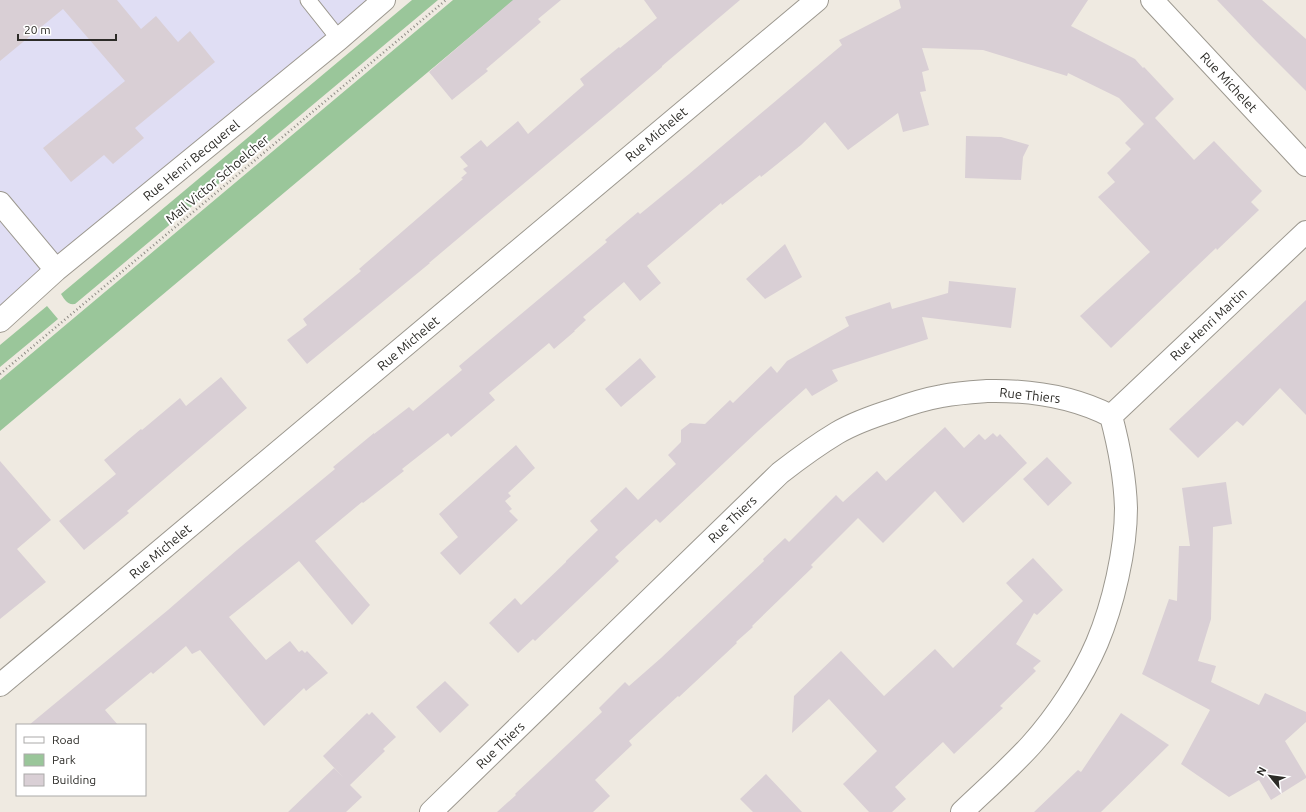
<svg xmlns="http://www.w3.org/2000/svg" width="1306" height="812" font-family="Ubuntu,sans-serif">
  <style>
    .industrial { fill: #e0def4 }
    .green { fill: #9ac69a }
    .building { fill: #d9cfd5 }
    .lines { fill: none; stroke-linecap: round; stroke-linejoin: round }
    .service-casing { stroke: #9c988f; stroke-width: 17 }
    .minor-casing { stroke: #9c988f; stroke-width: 24 }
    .path { stroke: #8e8b85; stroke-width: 2.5; stroke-dasharray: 1 3; stroke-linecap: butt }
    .service { stroke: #fff; stroke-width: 15 }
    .minor { stroke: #fff; stroke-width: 22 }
    .labels { text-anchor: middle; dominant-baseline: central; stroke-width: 4; stroke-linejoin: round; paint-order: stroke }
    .street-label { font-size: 13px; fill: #2c2b27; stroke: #fff }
  </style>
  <rect width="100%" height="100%" fill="#efeae1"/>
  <path class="industrial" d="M0,0H384L0,320Z"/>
  <path class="green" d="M412,0H438L75,304C67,305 65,300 61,294Z
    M453,0H514L0,431V380Z
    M47,306L58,319L0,367V345Z"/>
  <path class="building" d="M0,0H117L141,29L156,16L178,42L190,31L215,62L135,128L144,138L113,164L104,155L71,182L43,148L125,81L63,9L0,61Z
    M513,0H561L538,19L541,22L486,69L488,71L452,100L429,72Z
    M644,0H740L662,66V67L613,109L474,225L429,263H430L307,364L287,340L307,325L303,319L361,271L359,269L463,179L461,178L467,173L463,169L468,166L460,157L481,140L487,147L518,121L528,134L584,85L580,79L619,47L620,48L657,18Z
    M899,0H1088L1071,26L1135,59L1143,68L1144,67L1174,99L1155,118L1194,160L1214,141L1262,191L1251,202L1259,210L1217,250L1216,248L1111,348L1080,316L1150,252L1098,197L1115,182L1107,173L1131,149L1125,143L1144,124L1119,98L1068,73L1067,76L983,50L922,48L929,70L922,72L926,91L920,92L929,125L903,132L898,113L848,150L825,122L801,145L761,177L760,175L722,205L721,203L647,266L661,283L640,301L624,282L583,317L586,320L574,331H575L554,349L549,343L489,393L495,400L451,437L448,433L402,469L404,471L363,503L362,502L315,541L370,605L352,625L299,561L229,617L266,660L290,641L299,652L302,650L305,653L307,651L328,673L306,691L304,688L264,726L200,650L192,654L186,646L153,674L151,672L105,710L118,725H29L168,610L237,550L335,469L333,467L374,433V434L409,407L413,411L462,370L459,366L607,242L605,240L638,212L640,214L689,174L842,45L839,40L901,8Z
    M1217,0H1262L1306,39V91L1256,41Z
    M966,136L1001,137L1029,145L1023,157L1021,180L965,178Z
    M785,244L802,277L765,299L746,279Z
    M949,281L1016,288L1011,328L922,317L928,339L832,370L838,381L812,396L806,388L759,430L660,523L656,519L615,557L619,561L535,641L533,639L518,653L489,623L515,598L521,605L566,562V561L598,530L590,521L626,487L638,500L676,464L668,455L681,442V430L690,423L705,424L730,400L733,403L771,366L777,373L787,361L849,326L845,317L890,302L892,309L948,293Z
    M1306,300V415L1280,388L1243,426L1237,421L1198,458L1169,429Z
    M640,358L656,377L621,407L605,389Z
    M221,377L247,408L127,511L129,513L84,550L59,521L116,474L104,460L141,429L142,430L180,398L186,406Z
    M945,427L964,448L979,434L985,440L993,433L997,437L1000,434L1027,463L963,523L935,491L883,543L858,518L811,565L813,567L752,626L753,627L736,642L737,643L679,697L678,696L629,741L632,745L595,780L610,796L593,812H497L516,795L515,794L602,712L599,708L625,682L629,686L661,658L764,561L763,559L785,538L789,542L836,495L843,502L877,471L886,481Z
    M516,445L535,468L508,493L511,496L505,501L512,509L509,511L518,520L460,575L440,553L458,537L439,514Z
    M1047,457L1072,483L1048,506L1023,479Z
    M0,461L51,520L17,549L46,582L0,619Z
    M1226,482L1232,524L1213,527L1211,619L1198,661L1216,666L1211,682L1259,705L1265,693L1306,712V722L1285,741L1306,776V778L1271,800L1259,780L1229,797L1181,764L1210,710L1142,674L1146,664L1169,599L1177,601L1179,546H1190L1182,488Z
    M1033,558L1063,590L1037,615L1034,613L1016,644L1041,661L1033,668L1036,671L1000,706L1003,708L954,754L943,742L895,787L906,799L892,812H869L843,784L877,751L829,699L792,733L794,696L841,651L884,696L935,649L953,668L1023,601L1006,583Z
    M445,681L469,705L440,733L416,707Z
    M372,712L396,737L383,749L385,751L350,785L362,797L346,812H288L334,768L343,777L323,756L367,713L369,715Z
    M1121,713L1169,745L1101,812H1034L1078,770L1081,772Z
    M766,774L802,812H753L740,799Z"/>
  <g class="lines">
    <defs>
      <path id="service" d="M308,0L339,39"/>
      <path id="minor" d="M1152,0L1306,165
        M0,203L56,270
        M0,321L56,270L339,39L384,0
        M1111,416L1306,232
        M0,685L817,0
        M431,812L780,473C798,459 817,445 837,433C854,423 874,416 893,410C909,404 925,399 942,396C957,393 973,392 987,391C1031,390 1072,396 1111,416
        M962,812C985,790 1010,768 1031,745C1057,716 1082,678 1097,643C1113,605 1126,550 1126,508C1125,477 1119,446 1111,416"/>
    </defs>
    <use href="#service" class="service-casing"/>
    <use href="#minor" class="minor-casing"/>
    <path class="path" d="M0,374L446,0"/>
    <use href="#service" class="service"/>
    <use href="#minor" class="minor"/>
  </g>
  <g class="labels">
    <g class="street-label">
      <text transform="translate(1229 82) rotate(47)">Rue Michelet</text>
      <text transform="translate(656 134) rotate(-40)">Rue Michelet</text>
      <text transform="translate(191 160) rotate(-39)">Rue Henri Becquerel</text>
      <text transform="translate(217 179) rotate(-40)">Mail Victor Schoelcher</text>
      <text transform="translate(1208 324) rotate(-43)">Rue Henri Martin</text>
      <text transform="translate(408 343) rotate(-40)">Rue Michelet</text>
      <text transform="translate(1030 395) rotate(6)">Rue Thiers</text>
      <text transform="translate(732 519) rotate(-44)">Rue Thiers</text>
      <text transform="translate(160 551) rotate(-40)">Rue Michelet</text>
      <text transform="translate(500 745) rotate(-44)">Rue Thiers</text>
    </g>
  </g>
  <rect x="16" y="724" width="130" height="72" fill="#ffffff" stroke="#abaaa9"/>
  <rect x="24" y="737" width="20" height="6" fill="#ffffff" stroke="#abaaa9"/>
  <text x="52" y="744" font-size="12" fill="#2c2b27">Road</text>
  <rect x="24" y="754" width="20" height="12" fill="#9ac69a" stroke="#abaaa9"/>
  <text x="52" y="764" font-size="12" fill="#2c2b27">Park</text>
  <rect x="24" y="774" width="20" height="12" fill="#d9cfd5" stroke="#abaaa9"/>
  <text x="52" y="784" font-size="12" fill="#2c2b27">Building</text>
  <g transform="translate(1270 776) rotate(299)" stroke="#ffffff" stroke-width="3" paint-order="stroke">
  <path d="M0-3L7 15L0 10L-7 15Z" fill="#2c2b27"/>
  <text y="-6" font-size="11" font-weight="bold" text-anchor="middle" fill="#2c2b27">N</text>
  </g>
  <path d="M18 34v6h98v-6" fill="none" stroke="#2c2b27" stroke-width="2"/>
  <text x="24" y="34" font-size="12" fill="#2c2b27" stroke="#ffffff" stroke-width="3" paint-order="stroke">20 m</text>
</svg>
